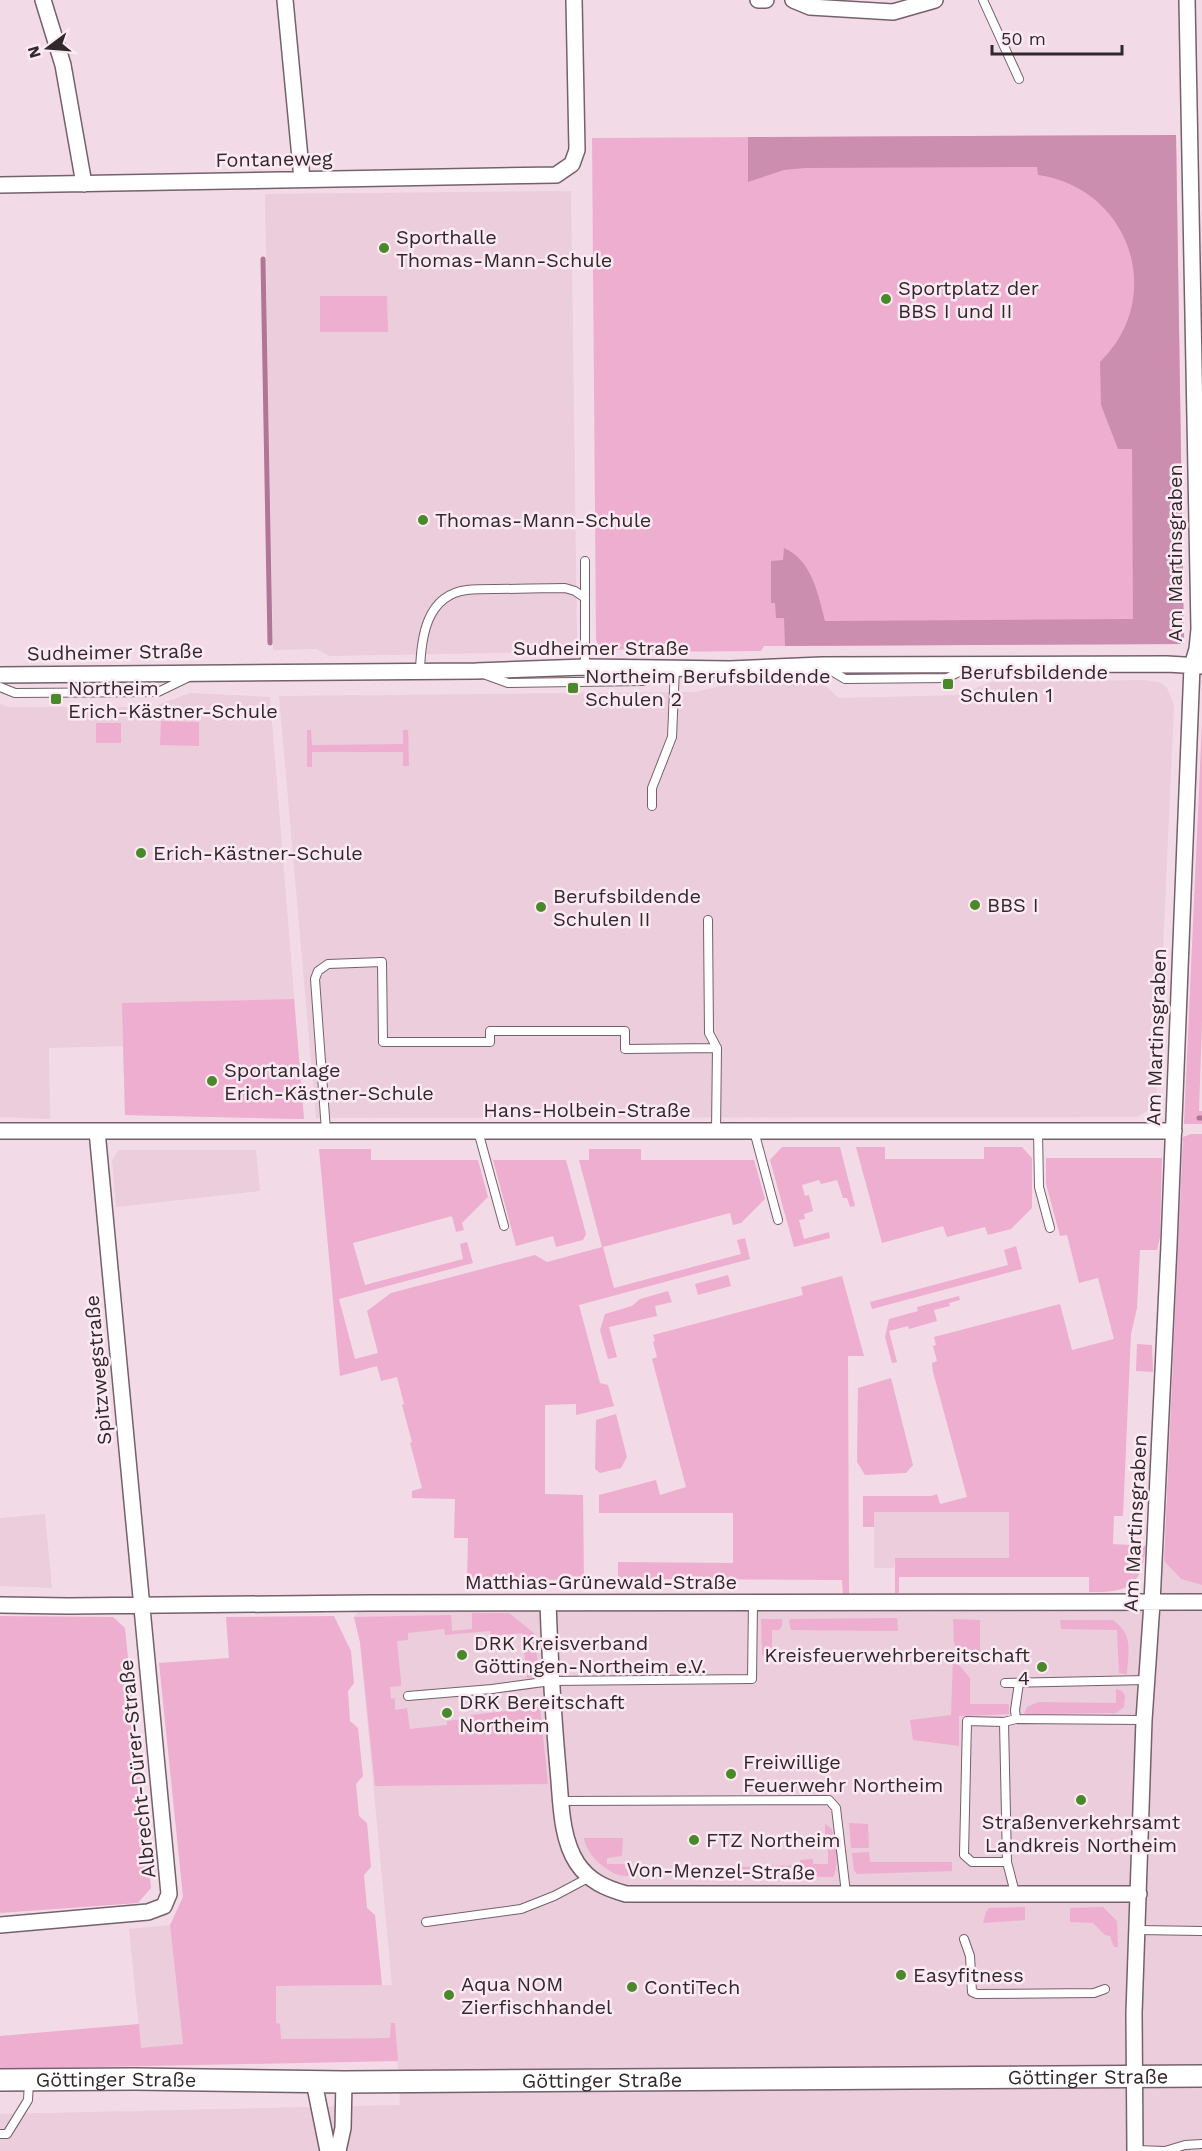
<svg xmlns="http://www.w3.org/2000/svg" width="1202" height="2151" font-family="'Work Sans',sans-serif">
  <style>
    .built { fill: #ebcddc }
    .green { fill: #eeaecf }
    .forest { fill: #cc8eae }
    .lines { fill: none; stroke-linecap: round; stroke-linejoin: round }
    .stream { stroke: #b17595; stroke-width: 5 }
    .lane-casing { stroke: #75616b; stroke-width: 10 }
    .street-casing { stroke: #75616b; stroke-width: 18 }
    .secondary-casing { stroke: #75616b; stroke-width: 24 }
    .lane { stroke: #fff; stroke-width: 8 }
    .street { stroke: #fff; stroke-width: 15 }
    .secondary { stroke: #fff; stroke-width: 21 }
    .poi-dot { fill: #49892a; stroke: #fceaf3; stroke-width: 2 }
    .labels { text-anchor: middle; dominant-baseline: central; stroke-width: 5; stroke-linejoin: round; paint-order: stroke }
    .street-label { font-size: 20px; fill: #31282c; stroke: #fceaf3 }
    .poi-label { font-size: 20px; fill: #31282c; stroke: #fceaf3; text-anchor: start }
  </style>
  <rect width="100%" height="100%" fill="#f2dbe6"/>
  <path class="built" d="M571,191L577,638L558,652L329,656L316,649L273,650L265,194Z
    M1143,680L1159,682L1167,688L1174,705L1156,1106L1137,1117L316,1118L279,696L695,692L726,685L822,683L839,698L960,695L990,682Z
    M190,693L270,697L304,1119L125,1115L123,1046L49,1048L50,1119L0,1117V704L9,707H152Z
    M119,1150H256L260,1191L116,1207L112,1160Z
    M874,1512H1009V1558H895L894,1568H874Z
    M45,1514L52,1588L0,1586V1518Z
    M1161,1561H1164L1181,1579L1202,1585V2151H0V2114L400,2105L395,2023L391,2038L280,2039V2024H276V1986L392,1985L360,1642L354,1617L362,1607H1159Z
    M170,1925L183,2044L141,2049L129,1929Z"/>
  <path class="green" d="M1176,135L1184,644L776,646H764L761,651L646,652L645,649L601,650L596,640L592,138Z
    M320,296H387L388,332H320Z
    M161,721L199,722V746L160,745Z
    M96,723H121V743H96Z
    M1202,723V1020L1199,1111H1202V1124H1184Z
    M307,730H311L312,745H319L403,744V730H408L409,766H403V752H312V767H307Z
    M294,999L304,1119L125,1115L122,1003Z
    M1191,1134H1202V1585L1181,1579L1164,1561L1183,1137Z
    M782,1147H840L855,1206L850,1207L847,1198H843L837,1180L821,1184L819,1180L802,1185L805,1196L809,1195L813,1211L804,1214L805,1219L799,1220L804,1239L829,1232L830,1238L794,1247L770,1160Z
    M856,1147H885V1159H984V1147H1022L1032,1158V1208L1011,1229L988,1235L985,1227L947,1237L943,1226L882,1243Z
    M319,1149H371V1160H478L488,1197L462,1223L464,1230L456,1232L452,1216L353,1243L365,1285L463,1259L460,1244L467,1242L473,1263L339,1299L355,1359L378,1353L367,1311L391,1293L535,1255L547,1262L602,1247L579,1160H589V1149H641V1160H754L765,1199L741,1223L733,1225L730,1213L603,1247L614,1288L741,1254L737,1240L745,1238L750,1259L579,1305L600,1383L608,1385L614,1406L576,1415V1404L545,1405V1494L583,1495L584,1580L467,1579L468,1538H454L455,1499L412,1498V1491L422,1488L410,1443L412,1442L402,1405L404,1404L397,1377L381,1381L377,1366L340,1376Z
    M1046,1158H1162L1160,1237L1157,1250H1140L1137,1308L1131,1334L1123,1516H1114L1113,1544L1146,1546C1142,1586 1128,1593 1089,1592V1577H899V1593H895V1558H1009V1512H874V1527H863V1496H931L937,1494L940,1504L967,1497L933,1372L932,1363L937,1361L933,1346L936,1345L934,1337L1060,1304L1072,1350L1114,1339L1098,1278L1079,1283L1067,1235L1060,1236L1046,1184Z
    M493,1160H566L586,1234L583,1240L556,1247L553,1236L516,1246Z
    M1016,1246L1022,1269L872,1309L870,1302L1008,1265L1004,1250Z
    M728,1275L731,1286L698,1295L695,1284Z
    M842,1276L864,1356H848L849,1595H843L842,1580L655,1579L629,1580L628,1584H618V1562L733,1563V1513H599V1495L656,1480L660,1495L686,1487L652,1359L657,1357L653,1342L655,1341L653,1335L803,1295L801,1287Z
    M668,1291L672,1302L655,1306L657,1316L609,1327L617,1357L608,1359L600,1330L605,1314L632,1306L640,1299Z
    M959,1296L960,1300L949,1303L950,1306L934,1310L937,1321L909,1329L908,1326L889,1331L897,1362L892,1363L885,1337L889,1319L918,1311L917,1307Z
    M1137,1344L1152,1345L1153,1372L1136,1371Z
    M891,1378L913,1465L906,1473L865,1475L857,1462L858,1388Z
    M616,1414L627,1457L621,1468L600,1473L595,1469L596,1420Z
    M472,1613H509L535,1634L539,1677L527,1678L522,1633L491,1636L490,1631L445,1635L444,1629L408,1633V1640L397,1641L401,1681V1686L390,1687L391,1699L395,1698V1710L407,1708L410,1729L447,1725V1721L470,1718L471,1715L540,1707L548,1784L375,1786L360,1642L354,1617L451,1615L452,1631L472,1629Z
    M0,1616L113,1617L125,1628L151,1888L138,1903L0,1913Z
    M334,1616L351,1651L354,1683L348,1691L350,1721L358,1728L363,1776L356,1784L359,1816L367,1823L371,1867L364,1875L367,1908L375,1915L382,1985L276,1986V2023L280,2024L281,2039L390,2038L391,2023H395L398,2061L0,2069V2036L139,2024L141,2048L183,2044L170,1925L183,1897L159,1663L229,1658L226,1617Z
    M897,1618L898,1631L791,1630L789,1621L791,1619Z
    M761,1619H782V1626L779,1630H772V1657L766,1658L762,1654Z
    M953,1619L980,1620V1662L966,1663L954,1643Z
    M1060,1620H1113C1134,1635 1128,1651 1127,1674L1119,1673L1117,1630L1061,1629Z
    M953,1658L970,1678V1704H1009V1714L959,1716V1746L913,1740L910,1720L951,1715Z
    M1116,1689L1122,1691L1125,1696L1124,1707L1116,1713L1024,1714L1027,1707L1038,1702L1116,1703Z
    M849,1823L868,1824L869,1848H851Z
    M825,1824L832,1829C835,1842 840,1865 833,1877L736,1876L737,1867L800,1865V1860L813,1859V1864H828V1845L822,1844V1837L825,1836Z
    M584,1838H623L622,1856L607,1858V1864H625V1869H644L643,1875C636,1875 626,1877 619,1875C604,1870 586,1854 584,1838Z
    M869,1852L870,1862H952V1871L857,1874L854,1870L852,1853Z
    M1025,1907V1920L983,1923L986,1912L989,1908Z
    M1103,1907L1117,1921L1118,1947H1114L1110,1936L1105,1935L1093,1923L1070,1922V1908Z"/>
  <path class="forest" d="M1176,135L1184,644L785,646L784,618H776L775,603H771V561L783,560L784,548C812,560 818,594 825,621L1133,619L1132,449H1118L1101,405L1100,362C1167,297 1130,188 1038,175L1037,167L805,168L784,170L748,182V137Z"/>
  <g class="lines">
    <path class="stream" d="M263,259L270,643
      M1199,1118H1202"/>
    <defs>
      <path id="lane" d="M983,0L1019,79
        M585,667V561
        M825,667L845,679L947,678L967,668
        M420,671C421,638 426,595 467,590C476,589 485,589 495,589C518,589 542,588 565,588L575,591L585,598
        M486,675L508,683L643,681L675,668L672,737L652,788V806
        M0,687L15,693L158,692L189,677
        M708,920L709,1033L717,1048L716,1131
        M326,1131L315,979L318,971L328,964L382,962L383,1042H490V1031H625V1049L717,1048
        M478,1131L504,1226
        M754,1131L778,1220
        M1038,1131L1039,1187L1050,1228
        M1005,1683L1146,1680
        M408,1696L492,1689L551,1681L752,1679L753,1602
        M1016,1719L1015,1710L1019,1683
        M1004,1722L1016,1719L1144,1720
        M561,1801L829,1800L836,1808L846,1893
        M1007,1862H972L964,1855L967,1721L1004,1722L1007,1862L1015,1893
        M426,1922L521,1909L554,1896L588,1878
        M1138,1930L1202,1931
        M964,1939L970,1956L972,1992L977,1994L1094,1993L1105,1989
        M0,2134H7L28,2100L29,2082
        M1135,2150L1165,2151
        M1165,2151L1185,2145L1202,2144"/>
      <path id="street" d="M43,0L63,65L84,184
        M285,0L302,179
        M758,0H766
        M793,0L810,7L893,12L935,0
        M0,185L556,175L572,164L577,150L574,0
        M0,675L476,671L585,667L730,669L822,665L1167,664L1200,666
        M0,1131H1174
        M548,1603C550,1658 553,1713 558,1769C561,1798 560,1837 577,1863C589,1881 605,1888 626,1894H1139
        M0,1605L69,1606L368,1603L1202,1602
        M0,1925L148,1912L164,1906L169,1894L97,1131
        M314,2082L328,2151
        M338,2151L343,2128L344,2082
        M1135,2151L1134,2013L1144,1720L1152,1603L1169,1245L1192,666L1197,649L1199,629L1187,0"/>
      <g id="secondary">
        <path id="s1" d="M0,2080L135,2079L344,2082L1202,2076"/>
      </g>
    </defs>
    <use href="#lane" class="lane-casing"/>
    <use href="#street" class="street-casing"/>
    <use href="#secondary" class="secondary-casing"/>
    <use href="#lane" class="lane"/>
    <use href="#street" class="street"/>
    <use href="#secondary" class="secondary"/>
  </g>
  <g class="poi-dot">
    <circle cx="384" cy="248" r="6"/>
    <circle cx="886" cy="299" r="6"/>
    <circle cx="423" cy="520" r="6"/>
    <rect x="942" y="678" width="12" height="12" rx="3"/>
    <rect x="567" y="682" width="12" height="12" rx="3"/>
    <rect x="50" y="693" width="12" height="12" rx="3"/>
    <circle cx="141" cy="853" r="6"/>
    <circle cx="975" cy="905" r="6"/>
    <circle cx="541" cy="907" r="6"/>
    <circle cx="212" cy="1081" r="6"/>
    <circle cx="462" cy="1655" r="6"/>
    <circle cx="1042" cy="1667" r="6"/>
    <circle cx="447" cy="1713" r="6"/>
    <circle cx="731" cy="1774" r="6"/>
    <circle cx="1081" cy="1800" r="6"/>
    <circle cx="694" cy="1840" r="6"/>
    <circle cx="901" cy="1975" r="6"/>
    <circle cx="632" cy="1987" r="6"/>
    <circle cx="449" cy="1995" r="6"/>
  </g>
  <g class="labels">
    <g class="street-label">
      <text transform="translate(274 159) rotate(-1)">Fontaneweg</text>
      <text transform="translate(1175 553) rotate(-90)">Am Martinsgraben</text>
      <text x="601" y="648">Sudheimer Straße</text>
      <text transform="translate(115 652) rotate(-1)">Sudheimer Straße</text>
      <text transform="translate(1156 1037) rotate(-88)">Am Martinsgraben</text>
      <text x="587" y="1110">Hans-Holbein-Straße</text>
      <text transform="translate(98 1370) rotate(-95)">Spitzwegstraße</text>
      <text transform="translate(1135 1523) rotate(-87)">Am Martinsgraben</text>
      <text x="601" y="1582">Matthias-Grünewald-Straße</text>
      <text transform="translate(137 1769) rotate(-96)">Albrecht-Dürer-Straße</text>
      <text transform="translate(721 1871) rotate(1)">Von-Menzel-Straße</text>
      <text stroke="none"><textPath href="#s1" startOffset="1088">Göttinger Straße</textPath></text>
      <text stroke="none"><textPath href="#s1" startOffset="602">Göttinger Straße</textPath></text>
      <text stroke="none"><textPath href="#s1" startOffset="116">Göttinger Straße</textPath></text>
    </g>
    <g class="poi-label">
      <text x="396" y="237">Sporthalle<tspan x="396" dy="23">Thomas-Mann-Schule</tspan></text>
      <text x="898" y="288">Sportplatz der<tspan x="898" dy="23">BBS I und II</tspan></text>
      <text x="435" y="520">Thomas-Mann-Schule</text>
      <text x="960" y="672">Berufsbildende<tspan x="960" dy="23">Schulen 1</tspan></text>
      <text x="585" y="676">Northeim Berufsbildende<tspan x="585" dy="23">Schulen 2</tspan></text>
      <text x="68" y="688">Northeim<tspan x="68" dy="23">Erich-Kästner-Schule</tspan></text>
      <text x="153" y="853">Erich-Kästner-Schule</text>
      <text x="553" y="896">Berufsbildende<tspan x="553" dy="23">Schulen II</tspan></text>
      <text x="987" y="905">BBS I</text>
      <text x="224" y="1070">Sportanlage<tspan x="224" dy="23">Erich-Kästner-Schule</tspan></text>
      <text x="474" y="1643">DRK Kreisverband<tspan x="474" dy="23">Göttingen-Northeim e.V.</tspan></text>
      <text x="1030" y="1655" text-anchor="end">Kreisfeuerwehrbereitschaft<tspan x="1030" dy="23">4</tspan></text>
      <text x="459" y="1702">DRK Bereitschaft<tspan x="459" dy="23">Northeim</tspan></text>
      <text x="743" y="1762">Freiwillige<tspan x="743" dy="23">Feuerwehr Northeim</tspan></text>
      <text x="1081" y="1822" text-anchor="middle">Straßenverkehrsamt<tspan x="1081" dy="23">Landkreis Northeim</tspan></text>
      <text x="706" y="1840">FTZ Northeim</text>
      <text x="913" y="1975">Easyfitness</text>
      <text x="461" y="1984">Aqua NOM<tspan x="461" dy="23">Zierfischhandel</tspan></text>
      <text x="644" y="1987">ContiTech</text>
    </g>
  </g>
  <g transform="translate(48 48) rotate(254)" stroke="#fceaf3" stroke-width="4.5" paint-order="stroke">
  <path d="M0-4.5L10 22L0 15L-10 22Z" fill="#31282c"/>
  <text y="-9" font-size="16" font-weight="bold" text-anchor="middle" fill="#31282c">N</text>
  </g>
  <path d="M992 45v9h130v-9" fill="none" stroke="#31282c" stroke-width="3"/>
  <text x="1001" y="45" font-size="18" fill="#31282c" stroke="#fceaf3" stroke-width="4.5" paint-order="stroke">50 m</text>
</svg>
